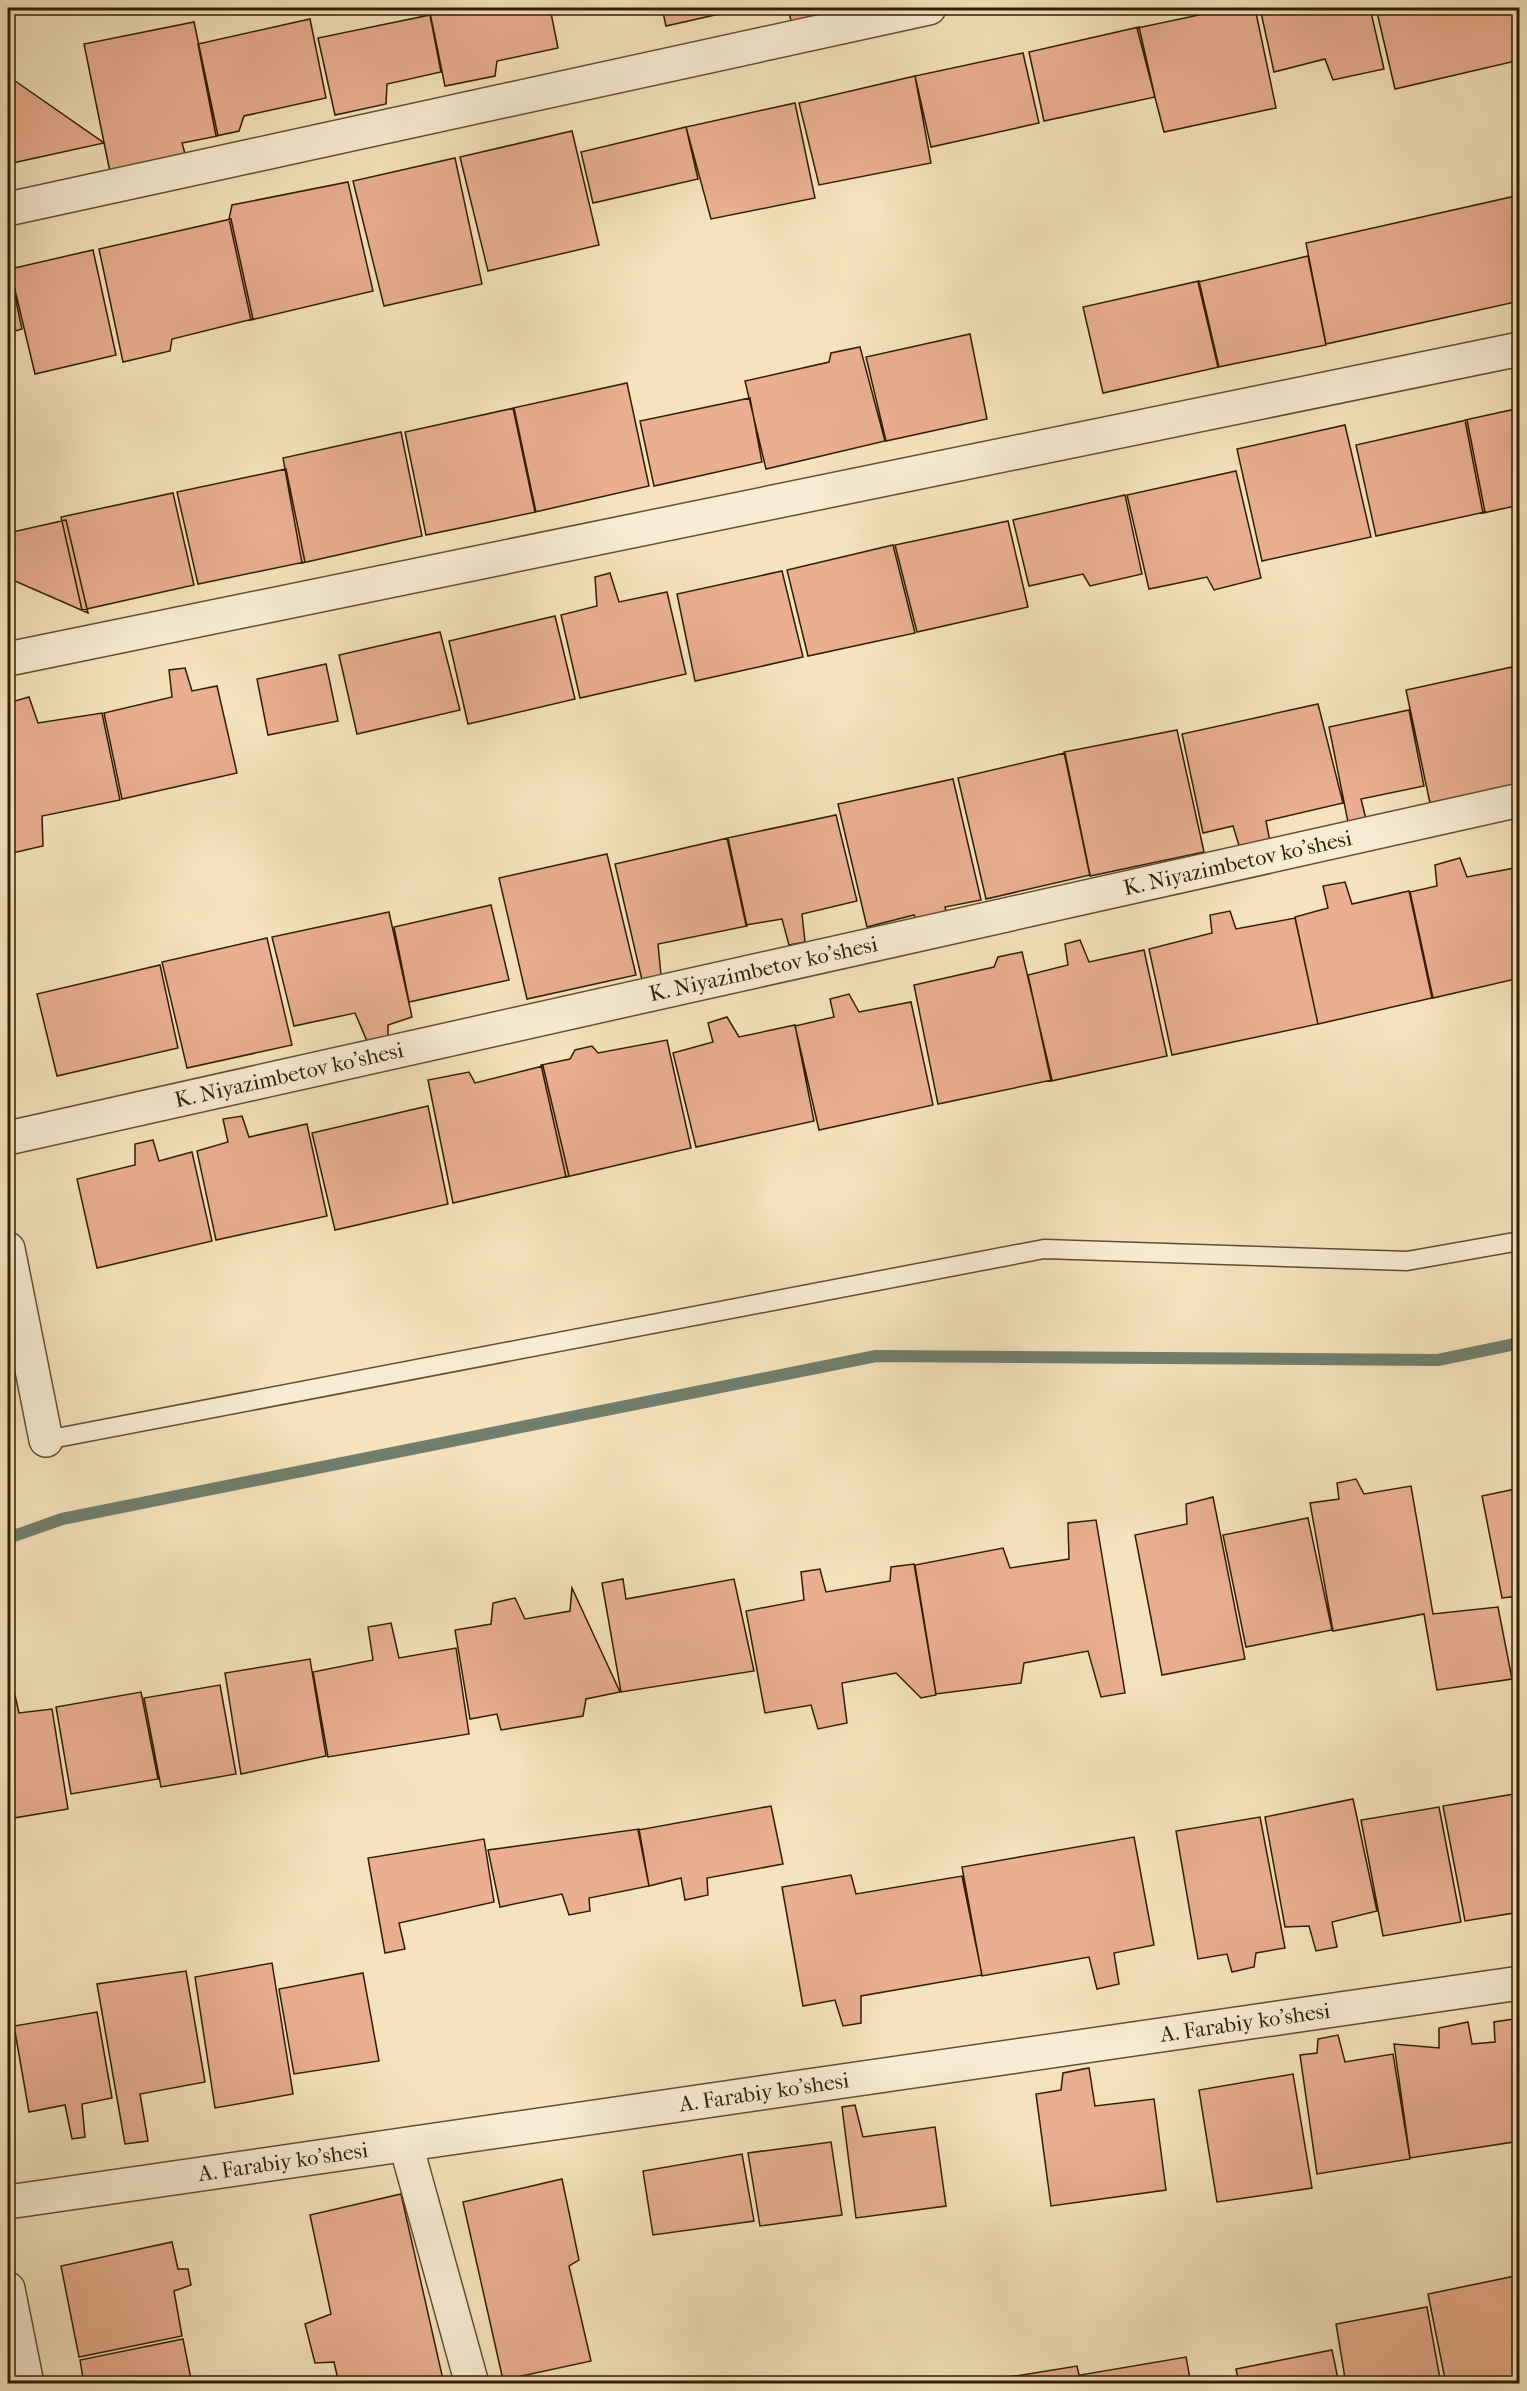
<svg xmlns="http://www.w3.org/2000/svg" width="1527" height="2391" font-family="'IM FELL French Canon',serif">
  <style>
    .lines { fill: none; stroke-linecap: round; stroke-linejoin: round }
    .stream { stroke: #717e6c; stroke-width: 12 }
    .building { fill: #e9af90; stroke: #311d01; stroke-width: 1.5 }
    .service-casing { stroke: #624e30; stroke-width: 21 }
    .minor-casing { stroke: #624e30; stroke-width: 36 }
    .service { stroke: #f8edd4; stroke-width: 18 }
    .minor { stroke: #f8edd4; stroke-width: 33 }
    .labels { text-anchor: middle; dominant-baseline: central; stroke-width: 4.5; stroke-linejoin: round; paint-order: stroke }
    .street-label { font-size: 22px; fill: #311d01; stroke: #f8edd4 }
  </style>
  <rect width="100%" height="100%" fill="#f5e3bd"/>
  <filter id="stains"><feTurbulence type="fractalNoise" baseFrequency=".00333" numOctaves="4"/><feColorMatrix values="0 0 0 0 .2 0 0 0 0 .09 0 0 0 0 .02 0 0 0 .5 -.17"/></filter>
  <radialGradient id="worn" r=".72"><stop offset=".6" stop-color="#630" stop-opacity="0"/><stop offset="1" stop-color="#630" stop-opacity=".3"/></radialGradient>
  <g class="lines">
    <path class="stream" d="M8,1538L62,1519L876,1356L1438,1360L1520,1343"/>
  </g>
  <path class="building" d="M429,8H550L558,48L497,61L495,76L445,86Z
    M662,8H746L666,26Z
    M788,8H845L846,12L792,25Z
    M1232,8H1255L1276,108L1164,132L1137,28Z
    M1260,8H1370L1384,69L1333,80L1325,59L1274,72Z
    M1376,8H1512L1520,44V60L1395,89Z
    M430,15L441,72L387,84L386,104L335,115L318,38Z
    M310,19L326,98L244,116L239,131L216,136L198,44Z
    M194,22L218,136L182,143L186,157L110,172L84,44Z
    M1139,27L1155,97L1044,121L1029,52Z
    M1023,53L1039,123L931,147L915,76Z
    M8,76L104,143L8,164Z
    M915,76L931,163L819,185L799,103Z
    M795,103L815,198L711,219L686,127Z
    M686,127L698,179L593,203L581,152Z
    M572,131L599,245L488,271L460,157Z
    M455,158L482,284L384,306L353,181Z
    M348,182L373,291L251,320L229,219L232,205Z
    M1520,195V301L1326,344L1306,243Z
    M231,219L253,319L172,339L170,351L123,362L99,249Z
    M93,250L116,355L35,374L10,269Z
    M1308,256L1326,345L1218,367L1198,282Z
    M9,268L22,329L8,333V269Z
    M1199,281L1219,367L1103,393L1083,307Z
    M970,334L987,419L886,441L866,357Z
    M860,347L885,441L766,469L745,381L829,362L831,353Z
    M627,383L649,486L535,512L513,408Z
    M750,398L762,462L654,486L640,421Z
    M514,408L536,512L426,535L405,432Z
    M1520,408V505L1483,513L1465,420Z
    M1467,420L1485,512L1376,536L1356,445Z
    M1345,425L1371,537L1262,561L1237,449Z
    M401,432L422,536L302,563L283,458Z
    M286,469L305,562L198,584L177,492Z
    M1236,471L1261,578L1214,590L1207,577L1149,589L1127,495Z
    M173,493L194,585L82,610L61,517Z
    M1125,495L1142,574L1090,586L1083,574L1029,586L1013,520Z
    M66,520L88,613L8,578V533Z
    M1008,521L1028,607L917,632L895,545Z
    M893,545L915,633L808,656L787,570Z
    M782,571L803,657L695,681L677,594Z
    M610,573L619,602L667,592L686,674L580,698L561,615L597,606L595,577Z
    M555,616L575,699L468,724L449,641Z
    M440,632L460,710L357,734L339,655Z
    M326,664L338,721L268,735L257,679Z
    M1512,667L1520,702V784L1430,803L1406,690Z
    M185,668L192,691L217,686L237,773L122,799L104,713L172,697L169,670Z
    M29,697L38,723L102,713L120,800L42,816L43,846L8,854V703Z
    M1318,704L1343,803L1266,821L1271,847L1241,852L1233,826L1203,833L1182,734Z
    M1409,710L1424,786L1361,799L1368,827L1350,832L1329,727Z
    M1177,730L1204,852L1090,876L1064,752Z
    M1065,753L1090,875L986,899L958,778Z
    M953,779L981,900L945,907L948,920L919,926L914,915L867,927L838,804Z
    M836,815L857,901L802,914L805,942L789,945L782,919L746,925L727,838Z
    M728,838L747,926L658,944L661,975L642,980L615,864Z
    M607,854L636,975L527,999L499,878Z
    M1460,858L1467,877L1520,867V978L1433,998L1410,892L1437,886L1435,865Z
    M1345,882L1352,904L1409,891L1432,998L1318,1024L1295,917L1328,908L1323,886Z
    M491,905L509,980L409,1002L394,927Z
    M1230,911L1236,929L1295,918L1318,1024L1172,1055L1149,949L1212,933L1210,915Z
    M389,912L412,1017L388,1025V1036L367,1041L355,1013L294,1026L272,937Z
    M267,938L292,1045L187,1068L162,962Z
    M1080,940L1089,962L1144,950L1167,1056L1051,1081L1028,975L1068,965L1065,944Z
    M1022,952L1052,1080L938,1104L914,985L994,967L998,957Z
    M160,965L178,1048L57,1076L37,994Z
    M849,994L859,1012L911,1002L933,1105L819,1130L795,1026L834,1017L830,999Z
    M727,1017L739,1037L795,1025L814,1121L696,1147L673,1053L713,1042L708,1023Z
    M667,1040L691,1148L566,1177L541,1065L570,1059L575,1050L592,1046L598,1053Z
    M543,1066L569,1176L453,1203L428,1080L469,1072L475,1083Z
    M428,1106L448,1204L335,1230L312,1133Z
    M242,1116L249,1137L307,1124L327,1216L216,1240L197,1151L228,1142L223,1119Z
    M153,1140L159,1161L192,1152L212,1241L97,1268L77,1179L135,1165V1144Z
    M1356,1479L1364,1494L1411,1486L1433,1614L1498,1607L1512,1679L1437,1690L1424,1614L1333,1631L1310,1503L1339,1499L1337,1483Z
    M1520,1488V1596L1502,1598L1482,1496Z
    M1213,1497L1245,1659L1162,1675L1135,1535L1187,1524L1186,1504Z
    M1308,1518L1332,1630L1246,1647L1223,1535Z
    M1096,1520L1125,1693L1101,1697L1088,1651L1024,1663L1021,1683L936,1694L915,1565L1003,1548L1010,1568L1069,1559L1068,1523Z
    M914,1564L936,1695L921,1698L896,1673L842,1683L847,1723L818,1729L811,1705L765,1713L746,1611L804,1600L801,1572L820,1569L826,1592L890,1581L891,1567Z
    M623,1579L626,1599L734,1579L754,1671L621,1692L602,1583Z
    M572,1588L620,1692L586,1699L583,1716L501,1730L497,1714L470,1719L455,1630L491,1624L493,1603L515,1598L525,1619L570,1611Z
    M391,1623L399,1658L456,1648L469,1734L328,1757L313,1672L373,1660L368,1627Z
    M310,1659L326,1756L241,1774L225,1673Z
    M220,1685L236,1774L161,1787L144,1698Z
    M13,1687L19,1713L52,1709L68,1809L8,1819V1688Z
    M141,1692L158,1779L71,1794L56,1707Z
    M1520,1793V1912L1465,1921L1443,1806Z
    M1353,1799L1377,1911L1332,1922L1337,1947L1316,1951L1309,1926L1285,1927L1265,1817Z
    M771,1806L783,1864L707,1878L708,1895L685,1900L681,1878L649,1886L638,1830Z
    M1439,1807L1461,1922L1383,1936L1361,1820Z
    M1260,1817L1285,1948L1256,1953L1254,1967L1232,1972L1227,1954L1198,1959L1176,1831Z
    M639,1829L649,1886L589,1898L590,1911L569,1915L562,1894L500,1907L488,1850Z
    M1134,1837L1154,1945L1114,1953L1119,1984L1097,1989L1089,1957L982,1976L962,1867Z
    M484,1839L494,1902L399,1923L405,1949L385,1953L368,1858Z
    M851,1875L856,1894L962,1876L982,1975L861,1996V2023L843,2026L835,2000L803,2006L782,1887Z
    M272,1963L293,2094L215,2108L195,1977Z
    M186,1971L205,2082L140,2094L148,2141L125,2144L97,1984Z
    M363,1973L379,2061L294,2074L279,1989Z
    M97,2012L112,2098L82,2104L85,2137L72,2139L65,2105L29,2112L14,2026Z
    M1520,2018V2141L1410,2158L1394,2044L1439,2048V2028L1468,2022L1472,2044L1495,2042L1494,2022Z
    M1338,2035L1345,2062L1393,2054L1410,2159L1317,2174L1300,2055L1317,2053L1318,2039Z
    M1089,2068L1095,2106L1154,2099L1166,2190L1051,2206L1036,2094L1061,2090L1063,2073Z
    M1293,2074L1312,2188L1217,2202L1199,2090Z
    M855,2105L863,2137L935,2127L946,2206L856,2218L842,2107Z
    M831,2142L842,2215L760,2226L748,2153Z
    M742,2154L754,2221L653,2235L643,2171Z
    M562,2179L579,2260L569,2266L591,2361L503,2380L463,2202Z
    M401,2194L444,2384H339L334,2362L315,2363L305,2324L331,2314L310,2215Z
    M172,2242L178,2269H188L191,2285L174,2291L182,2336L79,2357L61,2266Z
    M1520,2275V2384H1446L1428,2294Z
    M1427,2307L1441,2384H1346L1336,2324Z
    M183,2339L192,2384H84L80,2360Z
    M1332,2350L1339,2384H1239L1236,2369Z
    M1186,2357L1191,2384H1081L1080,2375Z
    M1077,2366L1081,2384H985V2381Z"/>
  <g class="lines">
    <defs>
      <path id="service" d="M46,1440L1044,1249L1407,1261L1520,1241"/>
      <g id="minor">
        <path d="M8,209L929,8"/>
        <path d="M8,659L1520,349"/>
        <path id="s1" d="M8,1138L1520,800"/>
        <path d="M8,1249L46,1440"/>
        <path d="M406,2145L472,2384"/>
        <path id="s2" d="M8,2202L1520,1983"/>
        <path d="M8,2289L27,2384"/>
      </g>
    </defs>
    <use href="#service" class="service-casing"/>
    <use href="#minor" class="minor-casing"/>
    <use href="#service" class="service"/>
    <use href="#minor" class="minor"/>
  </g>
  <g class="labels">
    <g class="street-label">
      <text stroke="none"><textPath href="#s1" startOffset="1260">K. Niyazimbetov ko'shesi</textPath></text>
      <text stroke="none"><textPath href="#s1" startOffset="774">K. Niyazimbetov ko'shesi</textPath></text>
      <text stroke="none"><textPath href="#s1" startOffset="288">K. Niyazimbetov ko'shesi</textPath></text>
      <text stroke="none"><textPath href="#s2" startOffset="1250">A. Farabiy ko'shesi</textPath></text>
      <text stroke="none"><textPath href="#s2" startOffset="764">A. Farabiy ko'shesi</textPath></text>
      <text stroke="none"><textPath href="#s2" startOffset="278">A. Farabiy ko'shesi</textPath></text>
    </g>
  </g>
  <rect width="1527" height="2391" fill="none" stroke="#f5e3bd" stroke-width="30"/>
  <rect x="9" y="9" width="1509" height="2373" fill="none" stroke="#311d01" stroke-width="3"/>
  <rect x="15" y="15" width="1497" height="2361" fill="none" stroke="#311d01" stroke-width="1.5"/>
  <rect width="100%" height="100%" filter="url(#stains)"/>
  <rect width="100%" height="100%" fill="url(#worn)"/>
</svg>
